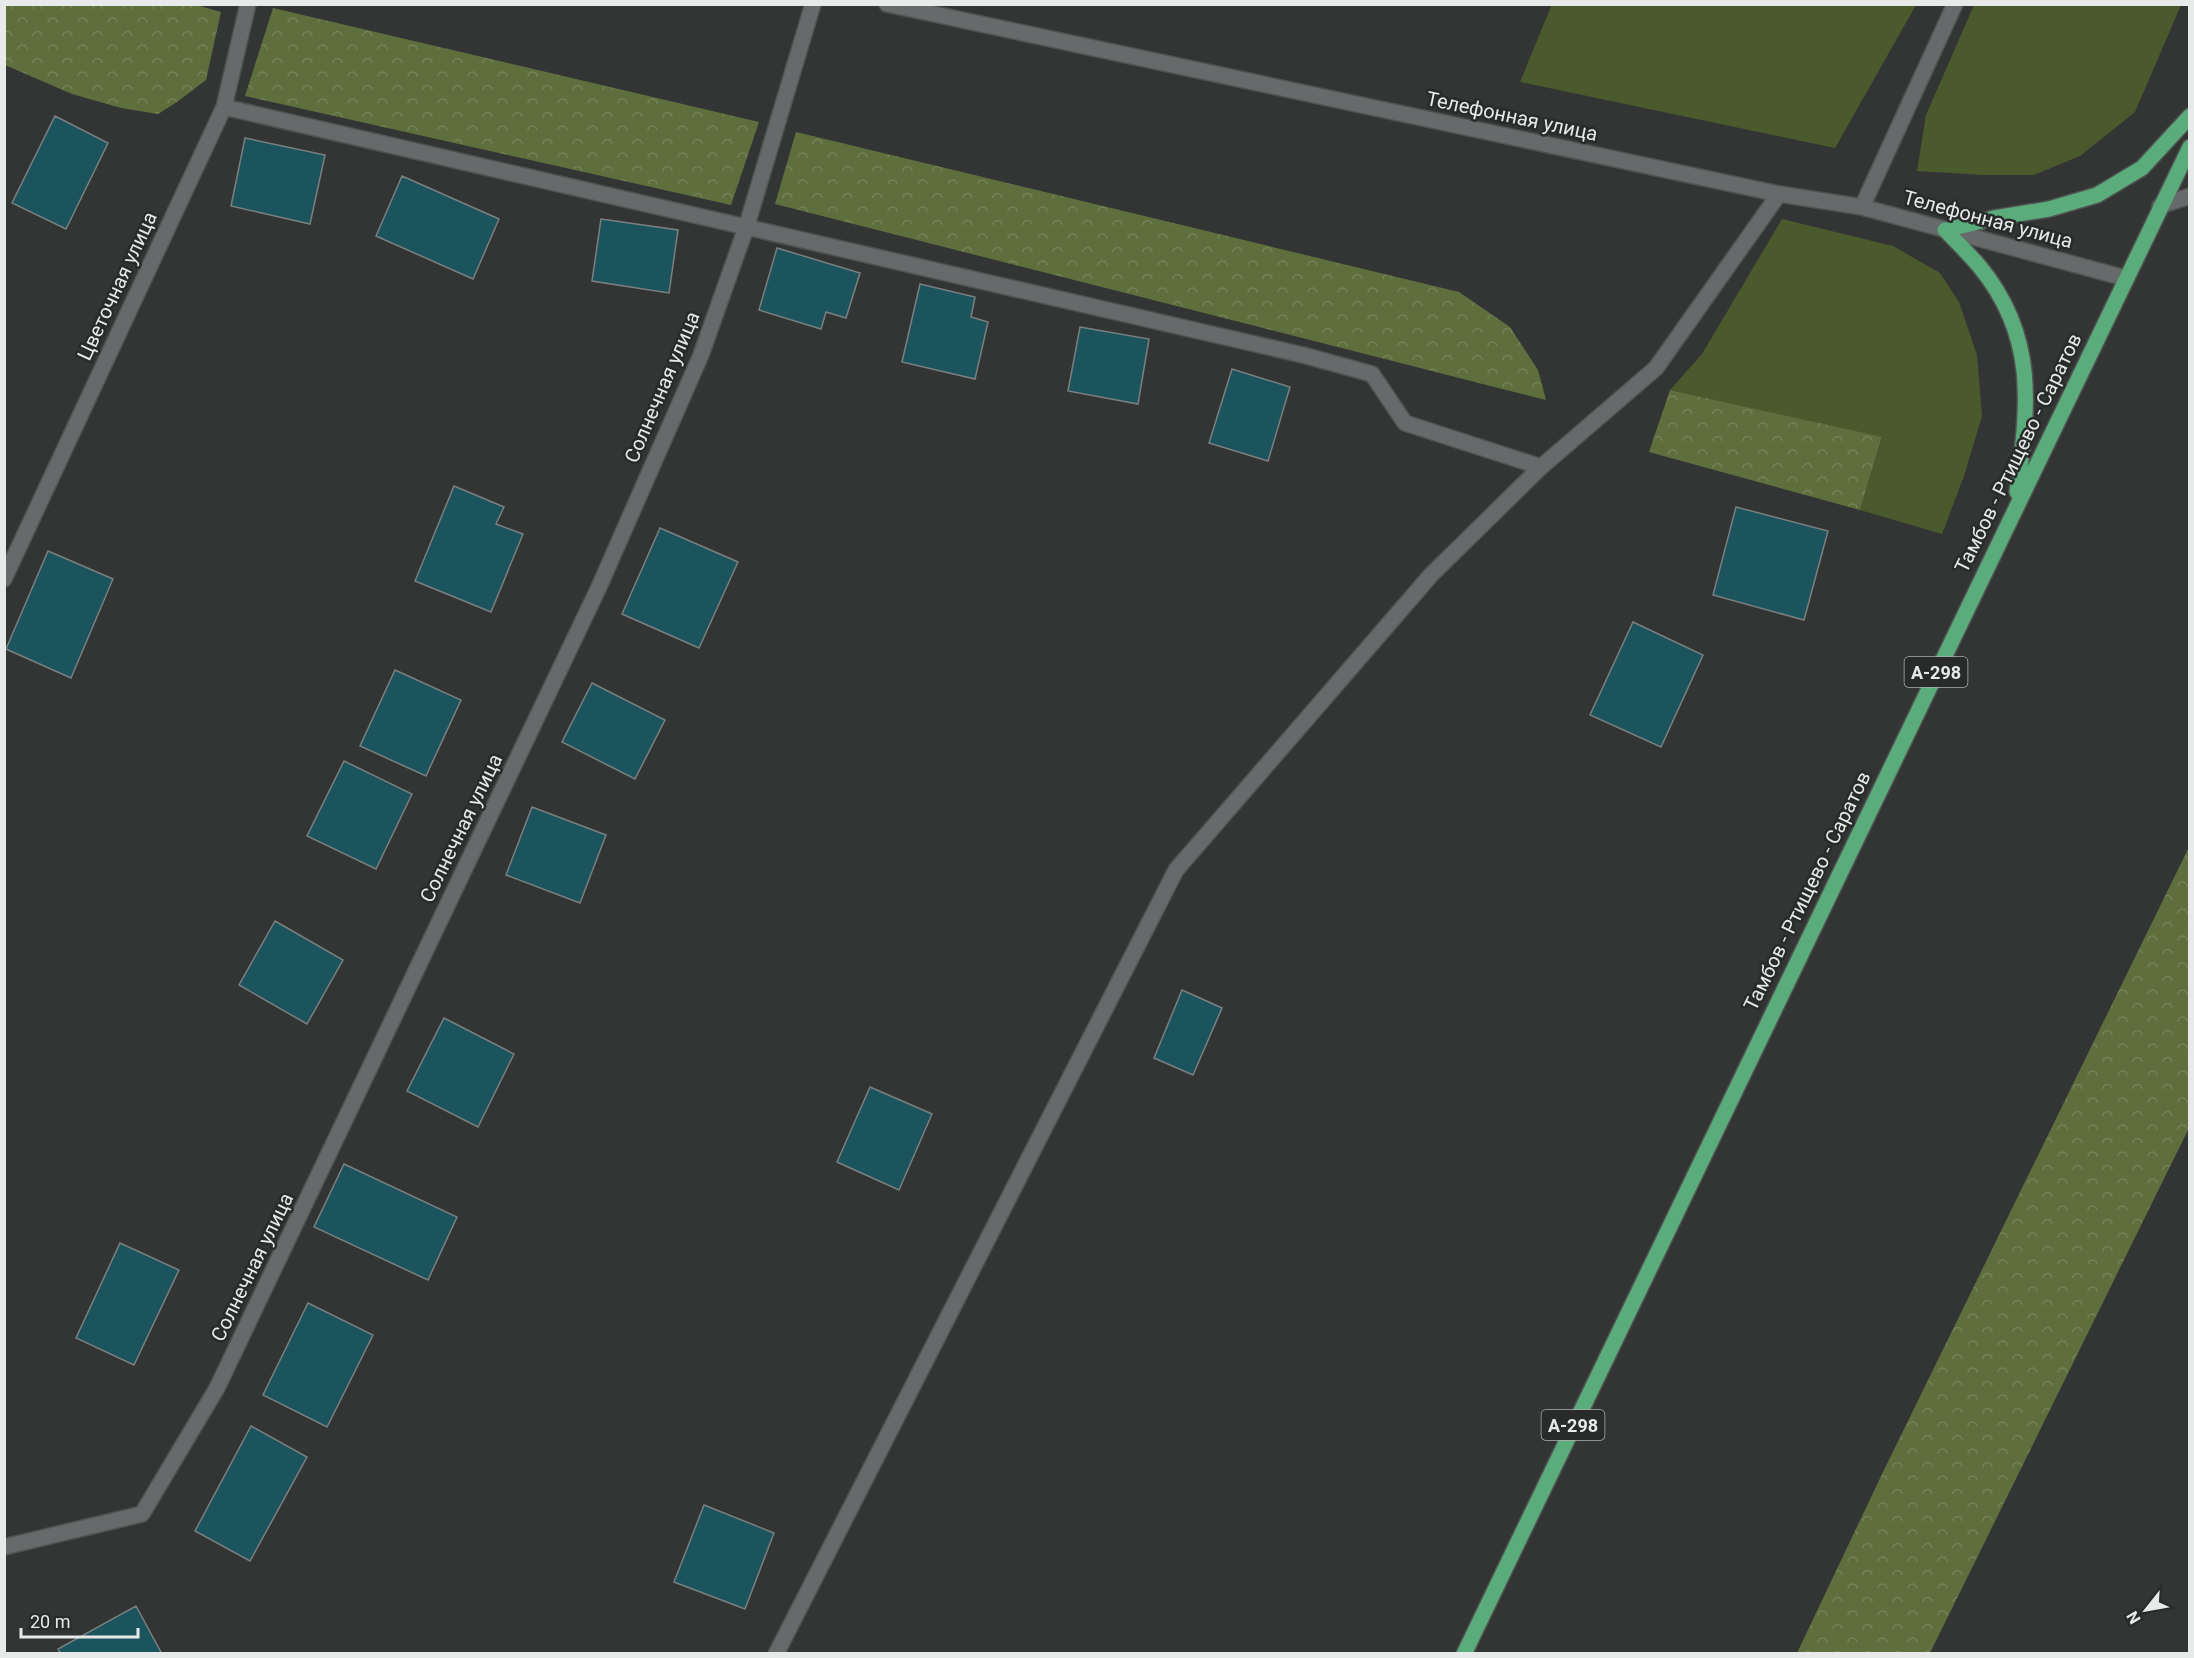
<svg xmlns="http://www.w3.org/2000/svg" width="2194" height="1658" font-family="Roboto,sans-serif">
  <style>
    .green { fill: #4b5a2d }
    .forest { fill: url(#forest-crowns) }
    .building { fill: #1c545e; stroke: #7b7f7f; stroke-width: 1.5 }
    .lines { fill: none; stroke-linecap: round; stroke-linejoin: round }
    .minor-casing { stroke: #505252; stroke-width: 18 }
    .major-casing { stroke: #505252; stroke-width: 18 }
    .minor { stroke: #676a6a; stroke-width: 15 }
    .major { stroke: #5aad7b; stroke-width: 15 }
    .labels { text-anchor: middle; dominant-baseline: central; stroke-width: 5; stroke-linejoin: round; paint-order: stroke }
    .shield { fill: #282b2a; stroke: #aeb1b0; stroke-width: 1.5 }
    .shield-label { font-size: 18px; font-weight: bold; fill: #e8eaea }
    .street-label { font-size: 20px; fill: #e8eaea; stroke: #282b2a }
  </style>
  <defs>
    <pattern id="forest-crowns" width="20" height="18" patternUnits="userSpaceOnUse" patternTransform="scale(1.5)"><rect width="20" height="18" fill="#5e6e3d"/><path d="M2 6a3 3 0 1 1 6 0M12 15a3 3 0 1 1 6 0" fill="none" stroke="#758359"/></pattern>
  </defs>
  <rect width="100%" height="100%" fill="#323534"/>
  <path class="green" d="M1552,4H1916V5L1835,148L1520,82Z
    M1974,5V4L2181,5L2135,112L2080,156L2034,175H1985L1917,171L1926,115Z
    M1782,219L1893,246L1940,273L1959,302L1977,355L1982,416L1964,476L1942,534L1860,510L1882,438L1670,390L1702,354Z"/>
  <path class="forest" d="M193,4L221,12L206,80L177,102L158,114L121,108L72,94L5,65V5Z
    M273,8L759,122L731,205L245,96Z
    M796,132L1459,292L1510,327L1538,370L1546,400L775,204Z
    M1670,390L1882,437L1860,510L1649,452Z
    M2189,847V1128L1930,1653H1797L1883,1472Z"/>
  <path class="building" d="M55,116L108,143L66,229L12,203Z
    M245,138L325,155L310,224L231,206Z
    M402,176L499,219L473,279L376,236Z
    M601,219L678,230L669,293L592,281Z
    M777,248L860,273L846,318L826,312L821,329L759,310Z
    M920,284L975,297L971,317L988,322L975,379L902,362Z
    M1080,327L1149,339L1138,404L1068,391Z
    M1232,369L1290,387L1268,461L1209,443Z
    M454,486L504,507L496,524L523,534L491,612L415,581Z
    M1736,507L1828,531L1804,620L1713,595Z
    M660,528L738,562L699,648L622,614Z
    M48,551L113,579L71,678L6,649Z
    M1633,622L1703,655L1661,747L1590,715Z
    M395,670L461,700L426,776L360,746Z
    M592,683L665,720L635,779L562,742Z
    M344,761L412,794L376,869L307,836Z
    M532,807L606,835L580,903L506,875Z
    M275,921L343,960L307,1024L239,985Z
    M1182,990L1222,1008L1193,1075L1154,1058Z
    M444,1018L514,1054L478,1127L407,1091Z
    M870,1087L932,1114L899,1190L837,1162Z
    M344,1164L457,1217L428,1280L314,1227Z
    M120,1243L179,1270L134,1365L76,1338Z
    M308,1303L373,1335L327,1427L263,1395Z
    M251,1426L307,1457L250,1561L195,1531Z
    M704,1505L774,1533L745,1609L674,1582Z
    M136,1606L162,1654H61L58,1649Z"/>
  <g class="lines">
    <defs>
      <path id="minor" d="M887,4L1779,194L1862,207L2125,278
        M224,107L1303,355L1372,374L1405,423L1541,467
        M2160,206L2190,196
        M1862,207L1955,4
        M4,579L224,107L248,4
        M4,1547L142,1514L217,1388L599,587L701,355L747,225L813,4
        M776,1654L1176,870L1431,575L1541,467L1656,368L1779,194"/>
      <path id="major" d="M2017,492C2028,408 2038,338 1980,267C1969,254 1957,242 1945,230L1994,218L2049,209L2097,195L2142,168L2190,116
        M1464,1654L2190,147"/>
    </defs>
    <use href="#minor" class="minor-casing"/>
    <use href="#major" class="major-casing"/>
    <use href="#minor" class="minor"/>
    <use href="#major" class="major"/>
  </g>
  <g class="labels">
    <g class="shield">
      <rect x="1904.5" y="657" width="63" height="30" rx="4.5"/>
      <rect x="1541.5" y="1410" width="63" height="30" rx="4.5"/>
    </g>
    <g class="shield-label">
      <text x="1936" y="672">А-298</text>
      <text x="1573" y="1425">А-298</text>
    </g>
    <g class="street-label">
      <text transform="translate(1512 116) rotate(12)">Телефонная улица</text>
      <text transform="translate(1988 219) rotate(15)">Телефонная улица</text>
      <text transform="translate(117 286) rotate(-65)">Цветочная улица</text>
      <text transform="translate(662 387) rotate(-67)">Солнечная улица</text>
      <text transform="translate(2018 453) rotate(-64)">Тамбов - Ртищево - Саратов</text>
      <text transform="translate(461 828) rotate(-64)">Солнечная улица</text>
      <text transform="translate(1807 891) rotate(-64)">Тамбов - Ртищево - Саратов</text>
      <text transform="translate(252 1267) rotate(-64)">Солнечная улица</text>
    </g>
  </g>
  <rect width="2194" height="1658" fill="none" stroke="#e8eaea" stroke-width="12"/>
  <g transform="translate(2146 1610) rotate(239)" stroke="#282b2a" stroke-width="4.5" paint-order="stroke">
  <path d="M0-4.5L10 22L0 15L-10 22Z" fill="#e8eaea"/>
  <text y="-9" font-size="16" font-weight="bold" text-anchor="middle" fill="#e8eaea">N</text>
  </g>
  <path d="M21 1628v9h117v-9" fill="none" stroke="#e8eaea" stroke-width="3"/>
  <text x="30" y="1628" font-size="18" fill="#e8eaea" stroke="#282b2a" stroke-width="4.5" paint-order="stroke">20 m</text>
</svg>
